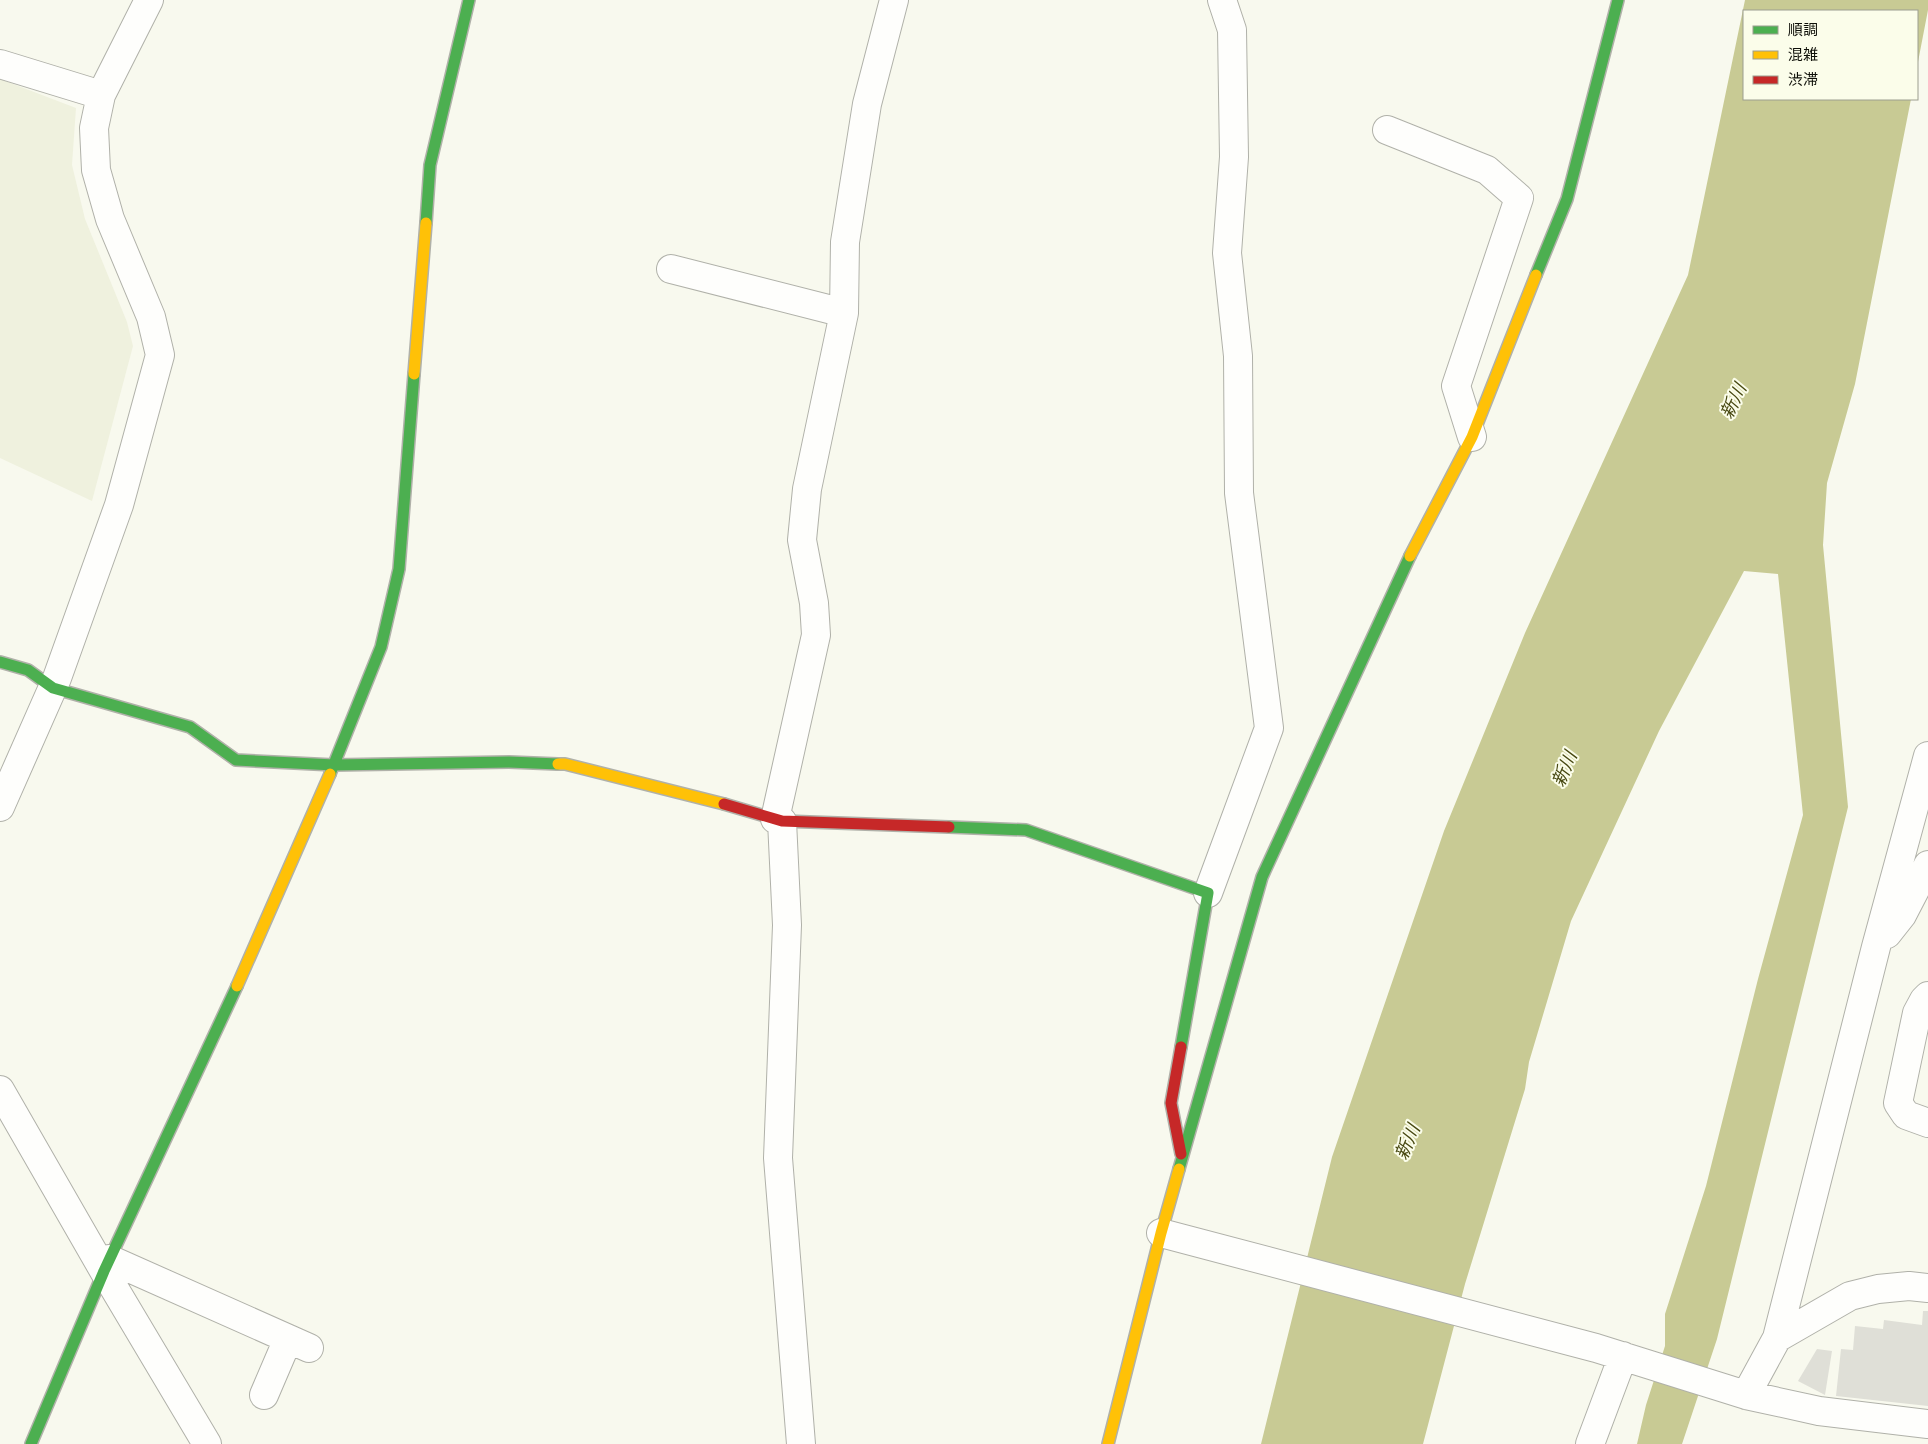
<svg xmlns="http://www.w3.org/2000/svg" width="1928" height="1444" font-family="'DejaVu Sans','Noto Sans JP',sans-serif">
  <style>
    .built { fill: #eff1de }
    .water { fill: #c8ca94 }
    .building { fill: #dfdfd7 }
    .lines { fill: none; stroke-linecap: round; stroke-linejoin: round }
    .street-casing { stroke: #b0b1a9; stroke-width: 30 }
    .fast-casing { stroke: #b0b1a9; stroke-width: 14 }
    .slow-casing { stroke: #b0b1a9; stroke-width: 14 }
    .jam-casing { stroke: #b0b1a9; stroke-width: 14 }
    .street { stroke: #fefefc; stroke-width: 28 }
    .fast { stroke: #4caf50; stroke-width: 11 }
    .slow { stroke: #ffc107; stroke-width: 11 }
    .jam { stroke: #c62828; stroke-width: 11 }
    .labels { text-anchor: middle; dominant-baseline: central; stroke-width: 4; stroke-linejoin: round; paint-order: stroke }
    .water-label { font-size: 18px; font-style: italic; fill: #474811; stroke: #fbfdea }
  </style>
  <rect width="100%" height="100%" fill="#f8f9ee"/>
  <path class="built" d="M0,79L76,108L72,165L85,219L127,322L133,346L92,501L0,458Z"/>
  <path class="water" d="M1745,0H1928V10L1917,67V11H1744V99H1911L1855,384L1827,483L1823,545L1848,807L1717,1339L1682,1444H1637L1646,1405L1665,1346V1314L1706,1186L1758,979L1803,815L1778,574L1744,571L1659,731L1571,921L1529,1062L1525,1089L1465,1284L1423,1444H1261L1332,1157L1444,831L1525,633L1688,275Z"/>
  <path class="building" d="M1923,1311H1928V1406L1836,1396L1841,1349L1853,1350L1855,1326L1883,1329L1884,1320L1922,1325Z
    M1817,1349L1832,1351L1825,1395L1798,1381Z"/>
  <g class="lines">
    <defs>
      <path id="street" d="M0,64L101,95
        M1387,130L1487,170L1519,198L1456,386L1472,437
        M671,269L844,313L807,489L802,540L814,603L816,635L775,819
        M844,313L845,242L867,104L894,0
        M0,807L57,678L119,505L160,355L151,317L110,219L96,170L94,128L101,95L149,0
        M782,821L787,925L778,1158L801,1444
        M1208,893L1269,728L1239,493L1238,356L1227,253L1234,157L1232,30L1222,0
        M1887,934L1902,915L1928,865
        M1928,996L1924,1000L1917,1013L1898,1103L1906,1115L1928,1123
        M0,1090L104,1271L207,1444
        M1161,1233L1596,1348L1746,1395L1819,1411L1928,1424
        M109,1259L309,1348
        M1777,1338L1850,1296L1878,1289L1909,1286L1928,1288
        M264,1395L288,1339
        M1746,1395L1777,1338L1876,947L1928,756
        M1590,1444L1623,1356"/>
      <path id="fast" d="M426,223L430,165L469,0
        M1536,275L1567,199L1618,0
        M0,662L28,670L53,688L190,727L236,760L334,765L509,762L558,764
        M330,774L381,647L399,569L414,374
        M949,827L1026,830L1208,893L1181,1047
        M1179,1169L1262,877L1410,556
        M31,1444L104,1271L237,986"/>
      <path id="slow" d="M414,374L426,223
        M1410,556L1472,437L1536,275
        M558,764H565L724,804
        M237,986L330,774
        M1108,1444L1161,1233L1179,1169"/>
      <path id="jam" d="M724,804L782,821L949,827
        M1181,1047L1171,1103L1181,1154"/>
    </defs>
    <use href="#street" class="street-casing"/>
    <use href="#fast" class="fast-casing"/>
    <use href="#slow" class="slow-casing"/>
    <use href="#jam" class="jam-casing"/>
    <use href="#street" class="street"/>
    <use href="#fast" class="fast"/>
    <use href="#slow" class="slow"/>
    <use href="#jam" class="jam"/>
  </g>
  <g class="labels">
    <g class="water-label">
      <text transform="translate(1733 401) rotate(-64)">新川</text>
      <text transform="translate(1564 769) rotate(-67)">新川</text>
      <text transform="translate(1407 1142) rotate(-67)">新川</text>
    </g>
  </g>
  <rect x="1743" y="10" width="175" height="90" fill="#fbfdea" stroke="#9c9e90"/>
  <rect x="1753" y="26" width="25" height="8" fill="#4caf50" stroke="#9c9e90"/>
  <text x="1788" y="35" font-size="15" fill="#0e0f08">順調</text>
  <rect x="1753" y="51" width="25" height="8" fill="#ffc107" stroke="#9c9e90"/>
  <text x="1788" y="60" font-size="15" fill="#0e0f08">混雑</text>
  <rect x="1753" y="76" width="25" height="8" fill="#c62828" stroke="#9c9e90"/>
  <text x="1788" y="85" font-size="15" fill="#0e0f08">渋滞</text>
</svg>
